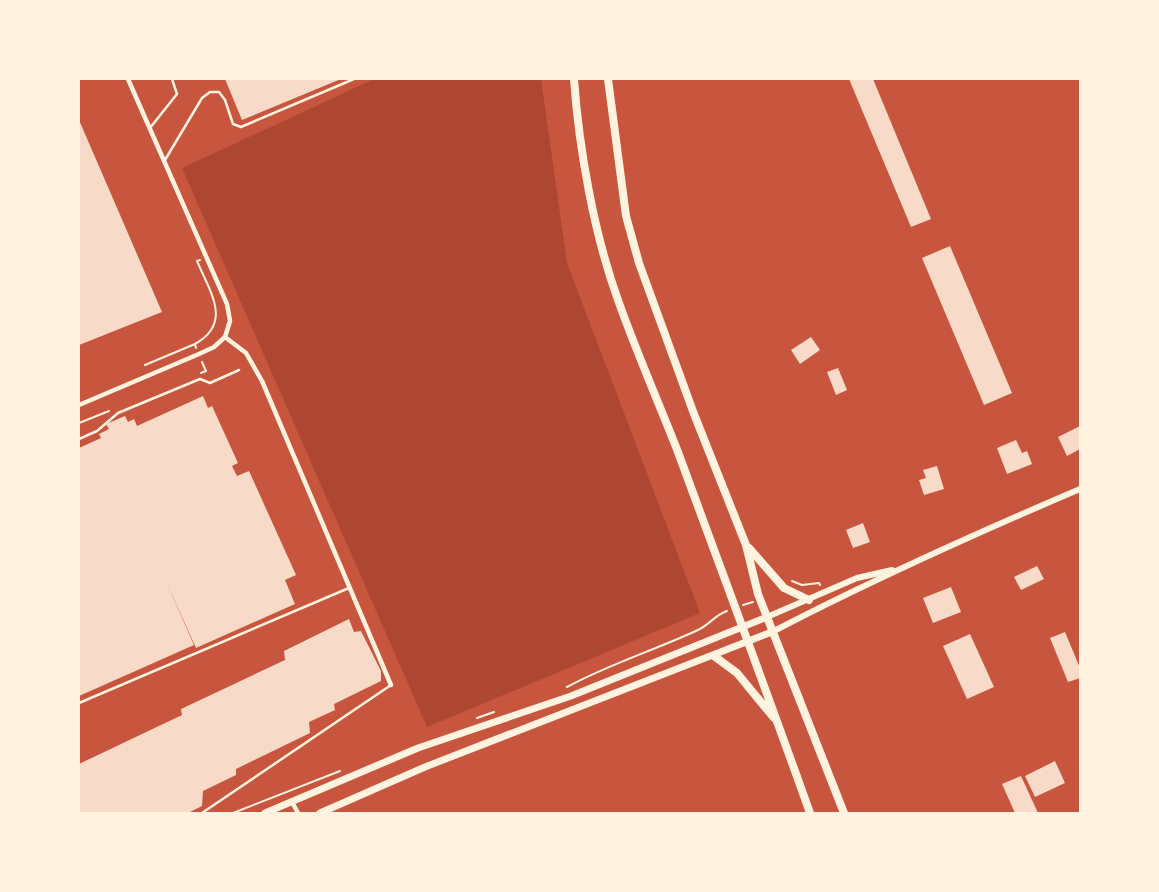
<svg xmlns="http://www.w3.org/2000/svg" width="1159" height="892" font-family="Signika,sans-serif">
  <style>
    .green { fill: #ae4732 }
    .building { fill: #f7dbc8 }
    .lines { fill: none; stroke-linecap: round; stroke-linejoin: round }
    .path { stroke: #fff3e0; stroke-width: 2 }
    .service { stroke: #fff3e0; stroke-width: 2.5 }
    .minor { stroke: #fff3e0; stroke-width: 4.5 }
    .secondary { stroke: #fff3e0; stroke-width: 6 }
    .primary { stroke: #fff3e0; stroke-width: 7 }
    .trunk { stroke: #fff3e0; stroke-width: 8 }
  </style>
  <rect width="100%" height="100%" fill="#c8553d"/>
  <path class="green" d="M374,79H541L567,263L700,613L427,727L182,168Z"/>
  <path class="building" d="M225,79H341L242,120Z
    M849,79H873L931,219L911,227Z
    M79,120L162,312L79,345Z
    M950,246L1012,393L984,405L922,258Z
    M811,337L820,350L800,364L791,350Z
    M838,368L847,390L836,395L827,372Z
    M203,396L208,408L212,406L238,463L232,466L237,476L249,471L296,575L285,580L295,604L196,648L164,577L194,645L79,696V448L101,438L99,434L109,429L106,424L125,416L128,422L134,419L137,426Z
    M1080,426V449L1067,456L1058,437Z
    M1016,440L1022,453L1027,451L1032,464L1007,474L997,448Z
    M937,466L944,489L924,495L919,480L926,478L923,470Z
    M863,523L870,542L853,548L846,530Z
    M1037,566L1044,579L1021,590L1014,577Z
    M951,587L961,612L933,623L923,598Z
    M349,619L354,632L361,631L381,671V681L334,704L335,710L309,722L310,733L236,769V775L203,791L202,806L188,813H79V764L182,715L181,709L285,660L284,651Z
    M1065,632L1080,668V678L1068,682L1050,638Z
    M970,634L994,687L967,699L943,646Z
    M1055,761L1065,783L1035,797L1025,776Z
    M1021,776L1038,813H1015L1002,784Z"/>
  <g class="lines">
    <path class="path" d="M195,344C233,323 210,292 197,261L200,260
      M145,365L195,344L196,348
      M201,373L206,371L202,362
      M79,423L109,411
      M792,581L802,585L819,583L820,585
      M743,605L753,602
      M567,687C609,664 655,650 698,630C709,625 715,615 727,611
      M477,718L494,712
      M233,813L340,771"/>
    <path class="service" d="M150,128L177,94L172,79
      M165,160L202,98L210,92H219L225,100L233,124L241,127L354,79
      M79,439L97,431L118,413L200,379L210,383L239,370
      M79,703L349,588
      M202,813L391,685"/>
    <path class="minor" d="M128,79L227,304L230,321L225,337L246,353L262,381L391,685
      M79,405L199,354L214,347L225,337
      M292,802L298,813"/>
    <path class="secondary" d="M767,617L857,578L892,570
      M774,631C874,579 977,533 1080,489"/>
    <path class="primary" d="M265,813L418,748L571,696L767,617
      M320,813L425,767L774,631"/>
    <path class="trunk" d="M574,79C579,149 594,234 618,300C636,351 658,401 678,452C722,572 767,692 810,813
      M608,79L626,216L639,263L694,414L746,545L758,594L844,813
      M749,548L784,588L809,600
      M714,656L737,673L774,718"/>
  </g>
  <rect width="1159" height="892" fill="none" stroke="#fff3e0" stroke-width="160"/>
</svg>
